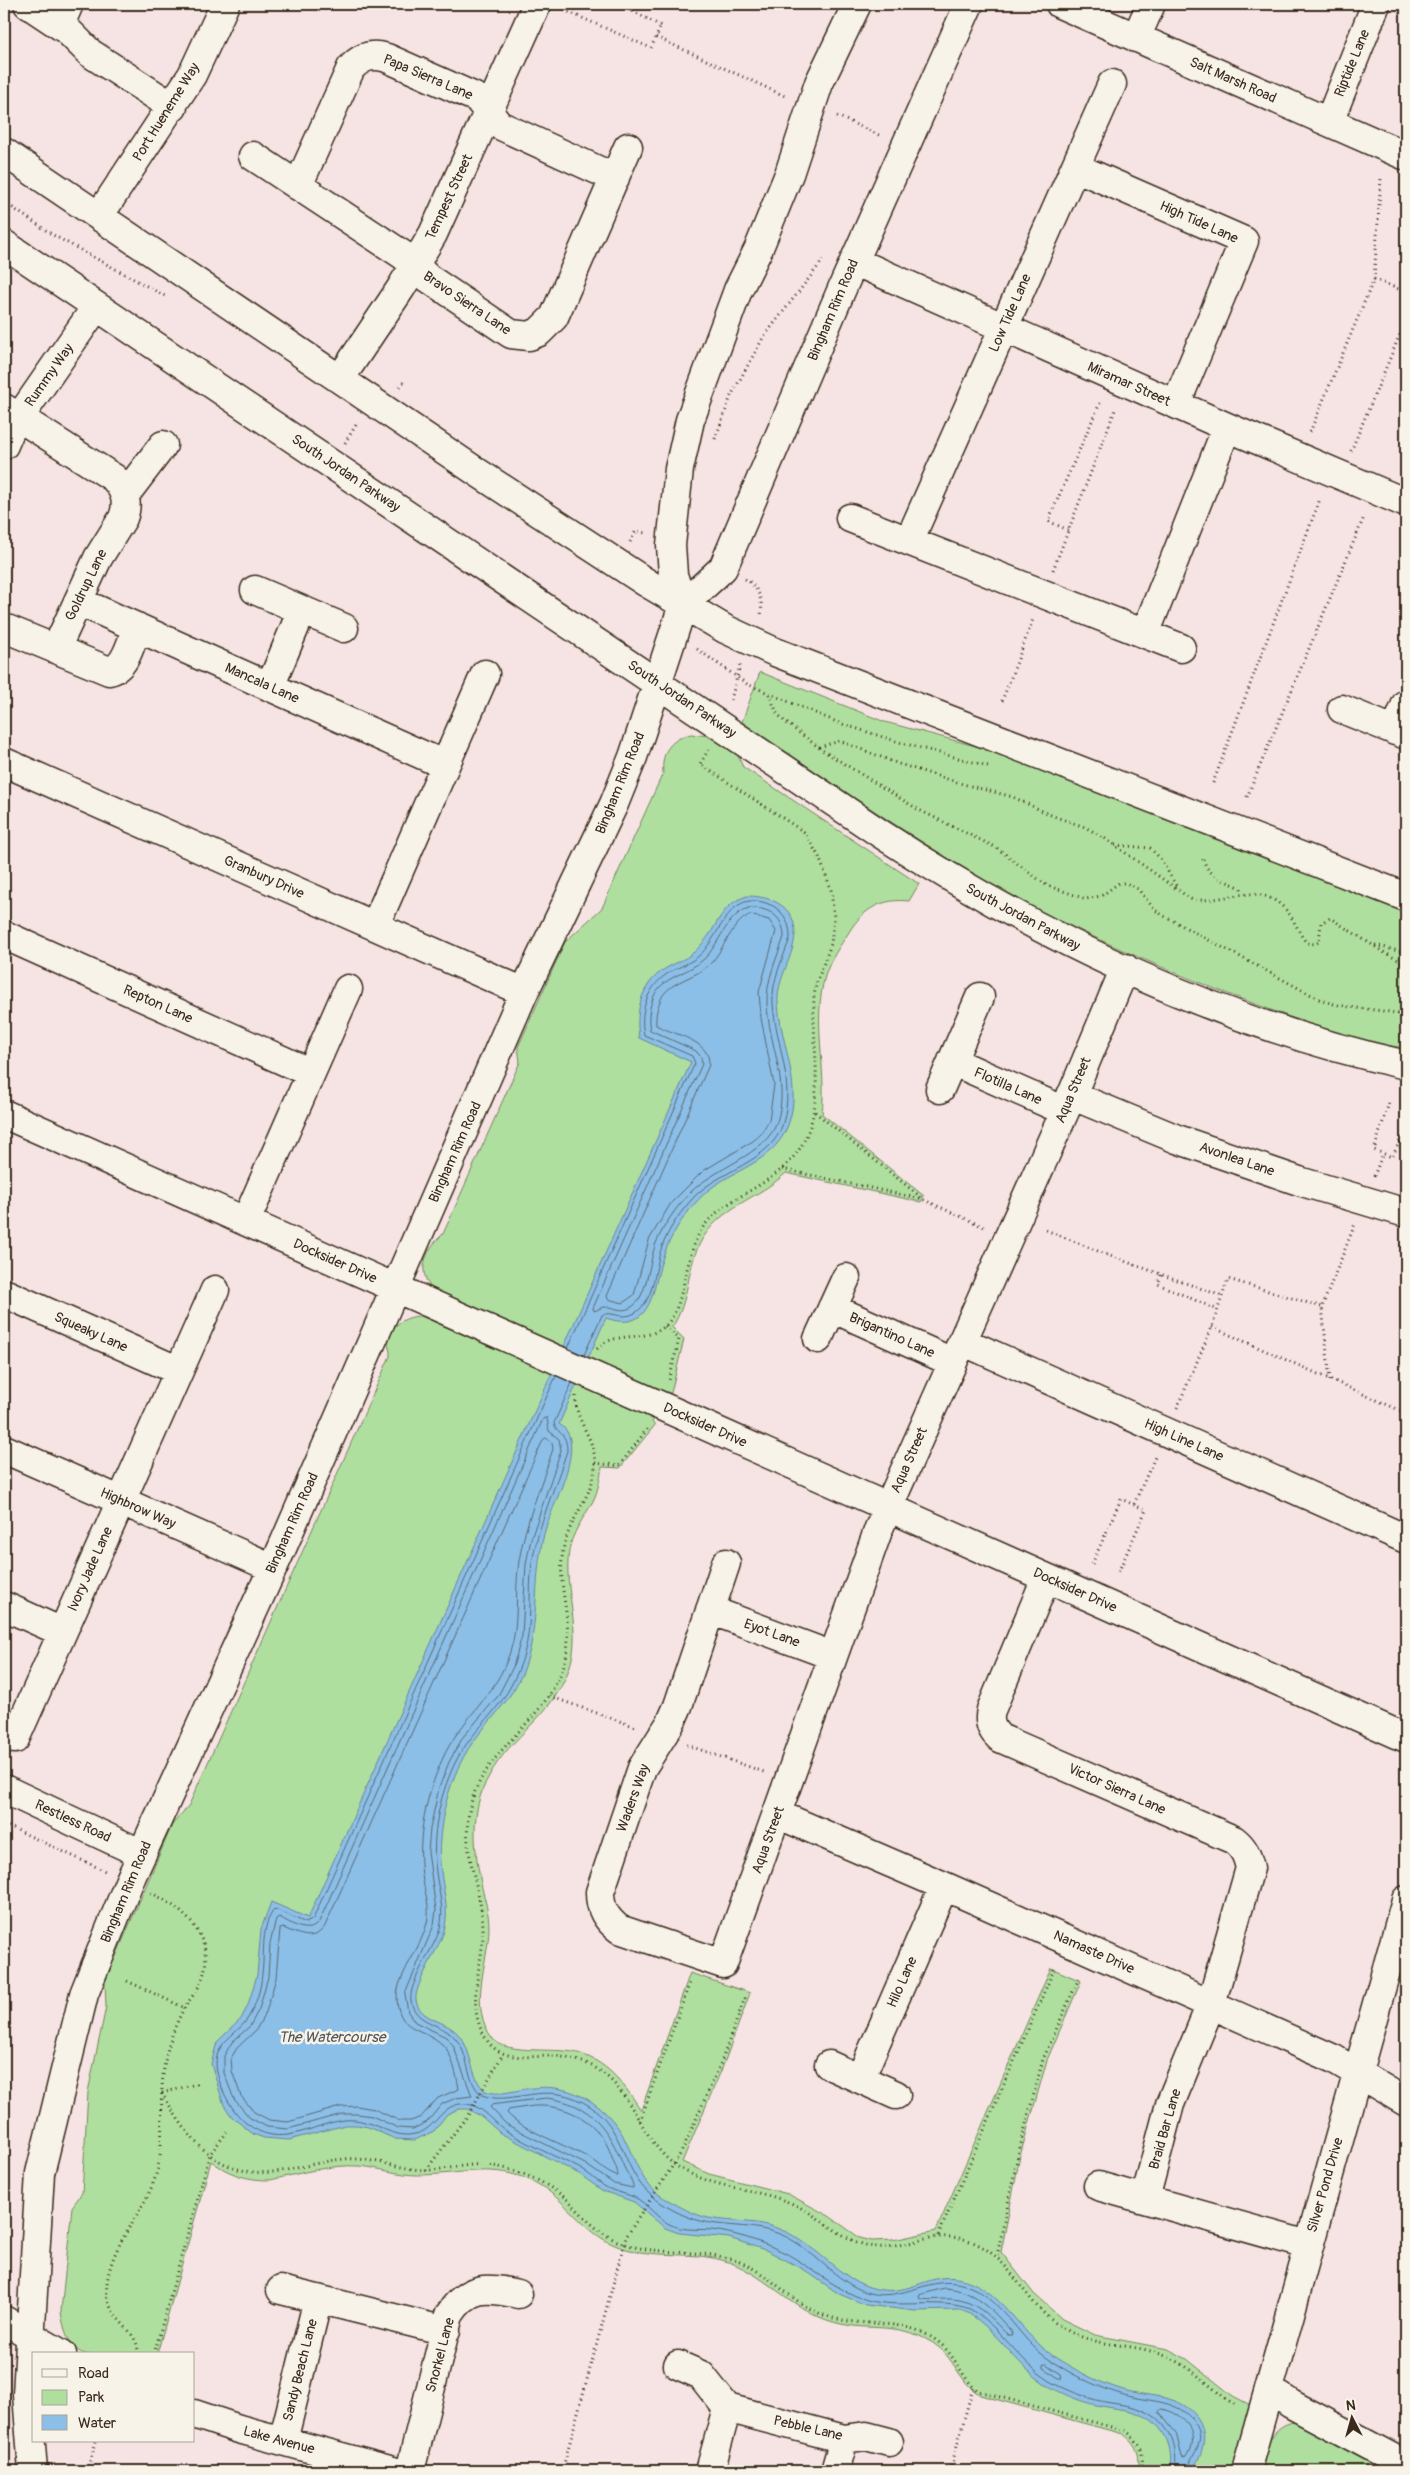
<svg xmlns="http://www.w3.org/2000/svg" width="1410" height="2475" font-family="Pangolin,sans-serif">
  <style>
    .green { fill: #afdf9f; stroke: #75845e }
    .water { fill: #8bbfe8; stroke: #6b8397 }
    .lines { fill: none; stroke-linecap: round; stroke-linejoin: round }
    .shore { stroke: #5b666f; stroke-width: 1 }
    .minor-casing { stroke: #3b2a1e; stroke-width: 31 }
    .path { stroke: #3b2a1e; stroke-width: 3; stroke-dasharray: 1 4; stroke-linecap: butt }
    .minor { stroke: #f7f3e8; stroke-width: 28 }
    .minor-bridge-casing { stroke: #3b2a1e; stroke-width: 31; stroke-linecap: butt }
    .minor-bridge { stroke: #f7f3e8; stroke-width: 28 }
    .labels { text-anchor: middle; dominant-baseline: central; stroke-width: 5; stroke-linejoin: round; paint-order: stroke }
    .street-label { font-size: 14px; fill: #3b2a1e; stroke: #f7f3e8 }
    .water-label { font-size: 15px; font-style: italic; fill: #53575b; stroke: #f7f3e8 }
  </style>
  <rect width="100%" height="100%" fill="#f6e3e3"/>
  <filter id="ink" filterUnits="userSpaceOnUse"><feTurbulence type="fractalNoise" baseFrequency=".02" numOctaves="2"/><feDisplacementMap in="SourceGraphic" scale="10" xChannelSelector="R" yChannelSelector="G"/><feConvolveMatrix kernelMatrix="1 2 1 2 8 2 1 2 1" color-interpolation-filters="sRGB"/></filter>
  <g filter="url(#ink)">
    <path class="green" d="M760,672L885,722L983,748L1043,768L1406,910V1048C1348,1041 1291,1017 1236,997C1148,963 1061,925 979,877C898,829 820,774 742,722Z
      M691,734L709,736L736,752L743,767L919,884L909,901C882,898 863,909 849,932C840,946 830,960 825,976C812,1021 827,1068 822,1114L924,1196L921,1202L786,1173C758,1199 720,1206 700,1243C686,1270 690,1301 672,1327L684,1339L671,1393H666L664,1397L436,1293C415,1274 424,1251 443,1234L520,1062L518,1047L565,942L602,908L663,773C661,751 671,739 691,734Z
      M421,1316L654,1418L652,1422L655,1425L620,1468L602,1467C600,1479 598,1491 593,1501C584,1518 572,1532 569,1551C563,1591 583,1630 569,1669C553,1716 511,1735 489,1776C469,1812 474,1849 482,1888C485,1900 489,1913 489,1927C489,1963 467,2006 493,2039C507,2056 559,2046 581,2054C610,2064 625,2086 641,2110L690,1973L750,1993L723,2066L682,2162L709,2174L788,2194L829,2216L860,2238L872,2241L893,2240L936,2231L1051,1968L1081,1981L1047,2060L1020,2156L1001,2252L1034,2294L1062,2319L1095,2335L1168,2349L1187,2359L1233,2396L1254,2407L1235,2471H1138C1141,2454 1136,2443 1123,2434L980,2395C957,2380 955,2357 933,2343C894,2319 866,2334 827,2320C789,2307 762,2271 722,2260C688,2251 651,2259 617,2246C583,2233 566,2198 534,2182C493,2162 460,2175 418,2175C398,2175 379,2168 360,2166C330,2164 299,2174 270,2180C247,2180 230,2175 211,2161L157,2354C142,2354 97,2357 85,2354C68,2349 63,2326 61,2311L72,2207L82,2193L88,2092L106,2007L105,1982L172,1825L189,1805L390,1356C391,1350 387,1346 388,1340C391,1324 407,1316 421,1316Z
      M1301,2421L1325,2432L1327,2440L1385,2471H1261C1268,2446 1269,2423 1301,2421Z"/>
    <path class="water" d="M747,896C764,896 784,901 792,918C804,945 776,974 778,1002C780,1045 806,1090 785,1132C770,1161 738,1169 714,1186C699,1197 688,1211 678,1226C671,1237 665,1250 661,1263C652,1295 650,1333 606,1318L559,1424C588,1440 555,1500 547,1524C531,1572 542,1625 523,1672C511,1700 491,1718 473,1742C459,1761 449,1788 444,1811C440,1831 438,1851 441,1871C443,1890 449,1907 445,1927C441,1947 414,1984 416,2000C419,2020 446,2020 458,2034C473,2049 469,2076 485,2091C500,2097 517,2089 533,2088C548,2086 563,2088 577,2094C599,2103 618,2122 627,2144C638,2167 644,2188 668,2200C681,2207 694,2215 709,2218C736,2223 758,2219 784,2231C821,2247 844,2286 883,2290C916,2294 934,2267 971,2282C1000,2294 1017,2325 1040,2345C1049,2354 1062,2362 1073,2368C1090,2378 1109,2386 1127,2391C1151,2397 1181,2395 1197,2417C1210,2436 1202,2454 1192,2471H1169C1174,2452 1167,2432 1151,2420C1136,2409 1114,2409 1096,2405C1079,2401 1062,2394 1047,2385C1016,2366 997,2330 968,2313L960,2310L915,2311L866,2305L839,2294L803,2269L768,2251L729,2238L679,2233L665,2228L634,2202L603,2191L579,2174L500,2133L481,2116L467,2109H459L447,2114L434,2131L415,2140L395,2139L368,2127L357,2125H345L289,2140L264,2138L253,2134L232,2117L224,2105L211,2064L217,2042L241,2019L248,2005L257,1975L261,1929L271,1902L308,1918L691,1062L639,1038C635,1009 641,981 670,966C682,960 692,956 701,945C719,926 719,905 747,896Z"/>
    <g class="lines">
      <path class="shore" d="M749,908C768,907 784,916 784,937C777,958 766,980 767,1003C768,1043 790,1081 777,1122C766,1155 713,1168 690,1193C676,1207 664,1225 656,1243C649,1261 647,1300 630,1308C620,1313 614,1306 605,1307C601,1307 598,1310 594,1311L593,1308L702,1064L701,1057L696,1051L650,1030C647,1017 650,1000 658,989C670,975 690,972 704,959C720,944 726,915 749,908Z
        M750,915L769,920L776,931L759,992L761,1018L774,1085L769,1120L761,1134L753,1141L703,1171L671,1203L649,1240L634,1295L623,1303L608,1299L607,1296L709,1065C711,1040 674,1035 656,1025C655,1015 658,1004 663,995C674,980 695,978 709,965C723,952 733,920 750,915Z
        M568,1348L695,1063L692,1056L644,1035C639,1010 648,985 670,972C680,966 691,963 700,955C723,933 729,885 773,906C785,913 790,924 790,938C783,959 771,981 773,1004C776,1045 795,1082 783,1123C772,1162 719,1170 694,1197C681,1211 670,1227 663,1244C654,1265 656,1300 635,1313C621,1321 612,1310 602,1315L584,1355
        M556,1376L313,1919L306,1923L275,1909C260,1925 265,1954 262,1974C261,1989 256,2005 248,2018C237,2035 216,2041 216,2064C217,2084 231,2111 246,2123C281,2151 310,2124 345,2120C372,2117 391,2140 415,2134C437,2130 441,2101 467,2104C483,2106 492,2121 505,2130C527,2145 554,2155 579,2168C588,2173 596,2180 604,2186C615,2193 627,2193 638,2199C653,2209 661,2224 680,2228C691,2230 701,2229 712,2230C734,2233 756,2240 777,2249C809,2263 833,2290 867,2300C900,2309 941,2298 970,2309C1000,2326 1019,2362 1050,2381C1064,2389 1080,2395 1096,2400C1115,2405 1138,2404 1155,2417C1172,2430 1178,2450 1175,2471
        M572,1383L554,1423C556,1434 567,1431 567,1451C555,1488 538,1525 532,1563C528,1593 533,1624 524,1654C518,1675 507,1696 492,1713C478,1730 464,1744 454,1765C439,1798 431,1835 436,1872C438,1891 445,1908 440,1928C435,1948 408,1982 411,2001C415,2024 442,2023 455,2038C470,2054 465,2081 482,2095C508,2106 539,2084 574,2098C628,2119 617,2168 653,2197C668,2209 690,2220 710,2223C735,2227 755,2225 780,2234C814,2248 834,2282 869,2293C903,2302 931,2274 965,2285C997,2295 1014,2329 1037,2350C1047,2359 1059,2366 1071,2373C1088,2382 1106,2390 1124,2395C1147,2402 1174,2399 1191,2418C1211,2441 1191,2451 1188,2471
        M547,1418L549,1431L559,1439L561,1450L531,1539L526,1564L522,1636L513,1667L498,1696L463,1737L449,1762L439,1788L430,1829L428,1852L436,1910L434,1925L405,1994L408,2012L415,2022L446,2037L453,2045L472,2096L456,2098L442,2104L427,2122L413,2129L398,2128L372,2116L358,2114H342L288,2129L267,2127L250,2118L234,2099L224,2073V2056L232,2042L250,2026L259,2009L268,1977L270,1944L276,1919L279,1917C291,1923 308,1936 319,1922L543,1419Z
        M546,1438L552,1443L553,1449C541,1486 525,1523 519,1561C514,1591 520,1623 510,1652C495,1699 460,1718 442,1760C426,1796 417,1836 422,1875C424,1891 431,1906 427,1923C421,1948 402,1968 397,1993C396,2034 422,2025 443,2045C452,2053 457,2077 459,2089L438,2098L421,2117L411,2121H400L374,2109L357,2106L340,2107L288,2122L269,2120L254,2112L241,2096L232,2071L231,2058L237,2048L256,2030L266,2012L276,1978L280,1929L283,1928C299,1934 314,1943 325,1926L543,1440Z
        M547,2098C592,2104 608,2128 624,2167C627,2174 634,2182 633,2188L614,2184L585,2164L519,2131L506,2124L490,2107L492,2105Z
        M534,2106C569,2104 601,2123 612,2157C614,2163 618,2170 618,2176C610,2176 597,2163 589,2158C568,2146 522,2130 507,2113L509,2110Z
        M945,2288C976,2290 992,2310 1011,2331L1012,2335H1008C988,2316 975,2298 946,2299C938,2299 926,2301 919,2298L920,2295Z
        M1046,2364L1061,2374L1062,2378H1059L1043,2368V2365Z
        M1162,2409C1186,2413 1202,2437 1186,2458L1182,2457L1176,2433L1159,2412Z"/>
      <defs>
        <path id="minor" d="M28,4L67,30L90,53L173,107
          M1060,4L1406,156
          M60,25L69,4
          M1136,38L1151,4
          M1329,122L1376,4
          M4,152L477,472L647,583L725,629L775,652L1406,897
          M253,156L403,255L428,278L511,334L529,336L539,332L554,317L628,147
          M1075,167L1244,241L1176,404
          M298,186L351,68C361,57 372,53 387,58L477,98L499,125L615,178
          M99,216L192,75L225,4
          M4,244L881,834C1041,938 1219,1023 1406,1065
          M854,261L1227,427L1406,503
          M340,379L401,288L433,234L537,4
          M4,408L114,478C125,490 129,502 123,518L98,558L56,649
          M4,445L10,431L96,307
          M125,495L163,445
          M850,518L1181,648
          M909,541L1112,84
          M255,590L344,628
          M78,601L445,765
          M683,605L673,575L671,545L679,469L690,420L738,290L758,250L789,174L819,83L857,4
          M7,629L109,671C126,668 131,642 137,627
          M1145,634L1227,427
          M270,687L302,610
          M1342,709L1406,735
          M1395,731L1406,704
          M4,762L524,992
          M375,926L485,674
          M4,935L311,1073
          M952,1061L1065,1111
          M940,1089L980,997
          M1071,1095L1177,1139L1299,1181L1406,1213
          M4,1114L490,1330
          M246,1221L348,989
          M4,1293L179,1371
          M832,1308L952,1362
          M818,1339L846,1278
          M962,1341L1406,1539
          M652,1402L1406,1738
          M4,1449L273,1568
          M726,1563L678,1706L671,1722L642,1768L600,1892C600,1909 606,1919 619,1929L723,1964L879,1528L1065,1111L1125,968
          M1046,1578L991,1710C988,1722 991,1730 1000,1738L1234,1840C1244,1848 1247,1855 1250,1868L1211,2004L1170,2104L1145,2199
          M4,1606L62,1632
          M710,1610L833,1656
          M15,1739L215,1290
          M4,1789L142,1854
          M777,1814L944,1886L1334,2059L1406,2102
          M829,2065L896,2095
          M860,2079L944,1886
          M1098,2186L1308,2245
          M281,2290L446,2331
          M4,2320L62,2354
          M678,2365L701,2375L727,2408L844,2439L866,2436L889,2442
          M1269,2389L1291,2404L1406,2465
          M194,2414L239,2429L393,2471
          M283,2441L318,2299
          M33,2471L27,2394L40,2173L84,1994L129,1882L283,1546L524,992L614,804L633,757L683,605L723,568L844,284L969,4
          M410,2471L449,2315C468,2285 487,2287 518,2294
          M710,2471L727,2408
          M835,2471L844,2439
          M1246,2471L1406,1900"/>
      </defs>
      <use href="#minor" class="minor-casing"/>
      <path class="path" d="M564,10L651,48L661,26L619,4
        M656,37L787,97
        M837,116L881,136
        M4,202L53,235L165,296
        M1374,279L1406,292
        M400,387L405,380
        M1310,432L1374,279L1381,178
        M715,439L731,396L763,338L823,260
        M345,443L356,425
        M1351,451L1406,320
        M1068,530L1048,521L1100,403
        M630,542L636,531L646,533
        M1053,570L1115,410
        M745,579C759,587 763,600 761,616
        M697,649L747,684L839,723L902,743L988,766
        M769,694L777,713L784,721L822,750L919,810L997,848L1046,885L1086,899L1101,896L1119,883H1126L1138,889L1155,910L1164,916L1319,999C1347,1011 1378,1007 1406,1016
        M731,700L740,665
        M1002,701L1034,617
        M819,747L840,741L899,764L963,784L1013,797L1053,816L1085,827L1103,837L1191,899C1224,905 1257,878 1286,910C1295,920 1298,933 1307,943L1315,944L1319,942L1321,923L1330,918L1385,953L1406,964
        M1213,783L1320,499
        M1247,797L1364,517
        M1115,845L1150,848L1160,858L1178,889
        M1203,859C1209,878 1225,880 1241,888L1242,893
        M1375,945L1406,953
        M1389,1103L1374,1150L1392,1157L1406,1129
        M815,1112L922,1198
        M782,1169L922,1199L984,1227
        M1374,1176L1383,1153
        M1046,1230L1110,1256L1222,1296
        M1161,1275L1158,1284L1218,1310
        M665,1326L679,1339L669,1381
        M1212,1327L1406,1413
        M597,1349C615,1329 647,1344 666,1325C685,1307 684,1258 701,1230C718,1205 746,1195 770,1178C836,1134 811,1062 814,997L816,984L831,944L834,918L831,889L819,857L804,832L700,764L709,749
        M1330,1380L1322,1307L1355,1224
        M576,1396C574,1421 595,1437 595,1463C595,1496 568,1518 563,1551C556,1591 577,1627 563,1668C542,1727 475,1753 468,1819C464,1858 482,1891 483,1928C484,1968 462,2007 489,2043C505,2063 535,2055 556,2056C569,2058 583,2061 594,2067C637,2092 642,2151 687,2172C720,2189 759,2189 793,2204C821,2216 845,2244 876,2247C910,2249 932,2228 970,2241C1008,2255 1019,2292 1048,2317C1090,2352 1122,2339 1166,2356C1193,2366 1212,2391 1237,2406
        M1177,1408L1212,1327L1228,1279L1322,1307
        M595,1463L619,1466L648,1428
        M1134,1504L1155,1457
        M1092,1564L1121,1499L1146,1510L1117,1575
        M549,1696L636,1727
        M687,1745L764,1772
        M4,1824L105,1871
        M127,1981L185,2008
        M162,2093C180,2123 199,2156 235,2168C273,2181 306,2162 344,2159C370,2157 396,2168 422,2170C444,2171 466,2163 487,2165C518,2169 548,2182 571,2203C584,2216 595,2230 613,2239C649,2257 692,2248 731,2259C767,2269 787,2300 821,2314C859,2330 903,2315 937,2341C955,2354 961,2377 978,2391L1126,2431C1141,2442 1145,2454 1141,2471
        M162,2093L200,2083
        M640,2121L690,1982
        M426,2170L468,2115L503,2054
        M938,2236L1055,1967
        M997,2256L1018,2155L1043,2059L1079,1978
        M138,2354C139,2326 103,2321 107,2284C111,2244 141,2217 154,2181C167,2146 158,2105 164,2068C167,2047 174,2026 185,2007C190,1999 197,1991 201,1982C218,1941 186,1909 151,1893
        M154,2354L210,2154L227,2132
        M87,2471L96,2441
        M562,2471L626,2237L681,2153L720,2065L746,1995
        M950,2471L973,2387"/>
      <use href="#minor" class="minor"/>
      <defs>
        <path id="minor-bridge" d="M490,1330L652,1402"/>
      </defs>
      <use href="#minor-bridge" class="minor-bridge-casing"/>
      <use href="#minor-bridge" class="minor-bridge"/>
    </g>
  </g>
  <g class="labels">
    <g class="street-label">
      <text transform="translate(1352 63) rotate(-68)">Riptide Lane</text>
      <text transform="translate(428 77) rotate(23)">Papa Sierra Lane</text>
      <text transform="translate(1233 80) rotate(24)">Salt Marsh Road</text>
      <text transform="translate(166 112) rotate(-58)">Port Hueneme Way</text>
      <text transform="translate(449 197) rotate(-65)">Tempest Street</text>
      <text transform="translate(1199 222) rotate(24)">High Tide Lane</text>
      <text transform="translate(467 303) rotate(34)">Bravo Sierra Lane</text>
      <text transform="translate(833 310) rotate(-67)">Bingham Rim Road</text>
      <text transform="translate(1010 313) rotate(-66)">Low Tide Lane</text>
      <text transform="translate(49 375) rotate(-55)">Rummy Way</text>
      <text transform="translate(1129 384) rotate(24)">Miramar Street</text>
      <text transform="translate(346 473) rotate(34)">South Jordan Parkway</text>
      <text transform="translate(86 585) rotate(-64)">Goldrup Lane</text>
      <text transform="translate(262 683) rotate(24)">Mancala Lane</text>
      <text transform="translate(682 699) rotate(34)">South Jordan Parkway</text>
      <text transform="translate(620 783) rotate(-68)">Bingham Rim Road</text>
      <text transform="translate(264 877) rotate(24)">Granbury Drive</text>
      <text transform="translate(1023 917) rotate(28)">South Jordan Parkway</text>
      <text transform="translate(158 1004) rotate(24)">Repton Lane</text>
      <text transform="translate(1008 1086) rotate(24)">Flotilla Lane</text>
      <text transform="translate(1073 1090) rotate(-67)">Aqua Street</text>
      <text transform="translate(455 1152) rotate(-66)">Bingham Rim Road</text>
      <text transform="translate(1237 1159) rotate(19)">Avonlea Lane</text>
      <text transform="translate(335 1261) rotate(24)">Docksider Drive</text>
      <text transform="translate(91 1332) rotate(24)">Squeaky Lane</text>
      <text transform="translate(892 1335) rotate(24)">Brigantino Lane</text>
      <text transform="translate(705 1425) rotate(24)">Docksider Drive</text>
      <text transform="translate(1184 1440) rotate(24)">High Line Lane</text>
      <text transform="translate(909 1460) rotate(-66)">Aqua Street</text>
      <text transform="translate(138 1508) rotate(24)">Highbrow Way</text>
      <text transform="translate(292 1523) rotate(-66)">Bingham Rim Road</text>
      <text transform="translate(90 1569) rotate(-66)">Ivory Jade Lane</text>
      <text transform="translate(1075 1590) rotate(24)">Docksider Drive</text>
      <text transform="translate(772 1633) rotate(20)">Eyot Lane</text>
      <text transform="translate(1117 1789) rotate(24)">Victor Sierra Lane</text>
      <text transform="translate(633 1798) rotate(-70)">Waders Way</text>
      <text transform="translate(73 1821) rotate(25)">Restless Road</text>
      <text transform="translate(768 1840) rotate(-70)">Aqua Street</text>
      <text transform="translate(126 1892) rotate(-67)">Bingham Rim Road</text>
      <text transform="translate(1094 1952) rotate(24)">Namaste Drive</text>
      <text transform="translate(902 1982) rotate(-66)">Hilo Lane</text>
      <text transform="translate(1165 2129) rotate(-74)">Braid Bar Lane</text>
      <text transform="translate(1325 2185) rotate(-74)">Silver Pond Drive</text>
      <text transform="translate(440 2355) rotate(-75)">Snorkel Lane</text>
      <text transform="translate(300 2370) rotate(-76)">Sandy Beach Lane</text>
      <text transform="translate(808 2428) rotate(13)">Pebble Lane</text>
      <text transform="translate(279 2440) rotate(15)">Lake Avenue</text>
    </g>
    <g class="water-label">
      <text x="332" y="2037">The Watercourse</text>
    </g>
  </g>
  <rect width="1410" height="2475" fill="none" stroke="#f7f3e8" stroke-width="20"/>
  <rect x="10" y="10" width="1390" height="2455" fill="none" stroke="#3b2a1e" stroke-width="2" filter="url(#ink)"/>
  <rect x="32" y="2352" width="162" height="90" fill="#f7f3e8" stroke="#aca397"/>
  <rect x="42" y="2369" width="25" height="8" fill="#f7f3e8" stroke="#aca397"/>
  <text x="78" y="2378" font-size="15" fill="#3b2a1e">Road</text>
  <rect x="42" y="2390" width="25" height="15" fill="#afdf9f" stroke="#aca397"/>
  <text x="78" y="2402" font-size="15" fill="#3b2a1e">Park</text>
  <rect x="42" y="2415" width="25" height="15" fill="#8bbfe8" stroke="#aca397"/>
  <text x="78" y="2428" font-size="15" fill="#3b2a1e">Water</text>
  <g transform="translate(1352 2418) rotate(354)" stroke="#f7f3e8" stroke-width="4" paint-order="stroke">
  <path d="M0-4L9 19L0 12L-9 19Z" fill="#3b2a1e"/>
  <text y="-8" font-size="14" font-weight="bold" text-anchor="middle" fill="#3b2a1e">N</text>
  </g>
</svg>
